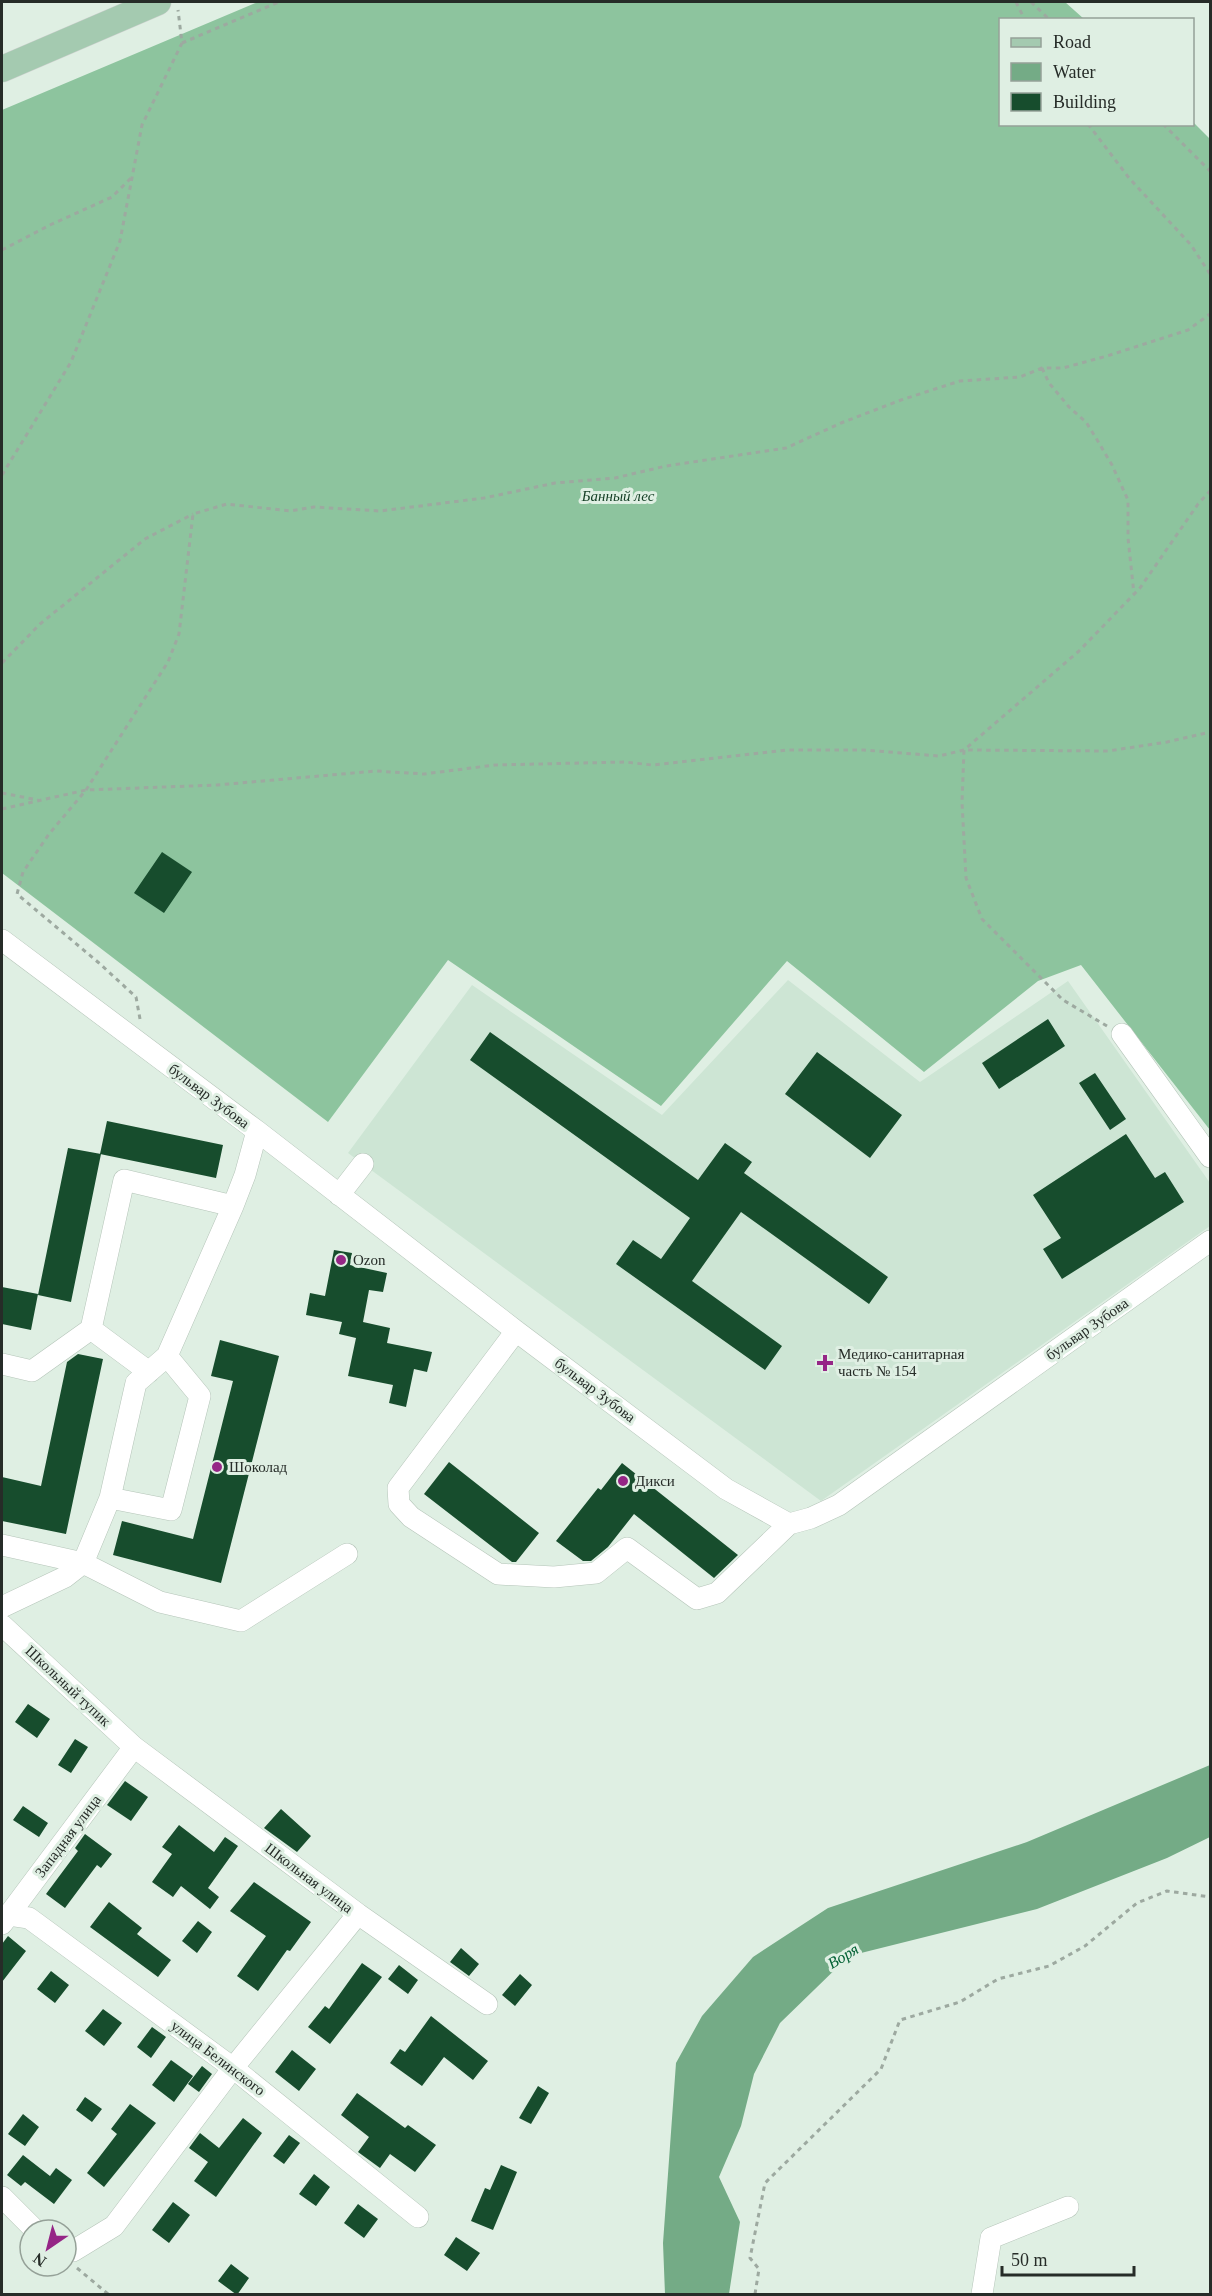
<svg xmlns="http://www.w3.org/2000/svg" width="1212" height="2296" font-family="'Times New Roman',serif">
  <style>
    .built { fill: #cde5d4 }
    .forest { fill: #8dc49e }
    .water { fill: #74ab86 }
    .building { fill: #174d2d }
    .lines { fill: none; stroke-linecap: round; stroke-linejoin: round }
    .minor-casing { stroke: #b5c5b9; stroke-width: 22 }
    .major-casing { stroke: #cfd1d0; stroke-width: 27 }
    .path { stroke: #9da9a0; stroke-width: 3; stroke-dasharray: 4.5 4.5; stroke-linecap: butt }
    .minor { stroke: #fff; stroke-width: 21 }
    .major { stroke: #a4cab0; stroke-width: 26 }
    .poi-dot { fill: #952686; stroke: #dfefe3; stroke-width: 2 }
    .labels { text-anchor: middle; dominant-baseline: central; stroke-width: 6; stroke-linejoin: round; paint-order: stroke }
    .park-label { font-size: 15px; font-style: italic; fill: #133e24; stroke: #dfefe3 }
    .street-label { font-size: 15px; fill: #262c28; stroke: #dfefe3 }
    .poi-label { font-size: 15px; fill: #262c28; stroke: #dfefe3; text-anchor: start }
    .water-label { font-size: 16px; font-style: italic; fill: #006033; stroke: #dfefe3 }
  </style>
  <rect width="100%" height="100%" fill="#dfefe3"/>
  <path class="built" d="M788,980L920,1082L1068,981L1210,1183V1226L821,1501L348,1153L472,985L662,1115Z"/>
  <path class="forest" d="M258,2H1065L1084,19L1000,20V124H1192L1193,122L1210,139V1130L1081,965L1038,981L924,1072L787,961L661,1106L448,960L328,1122L2,873V110Z"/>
  <path class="water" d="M1210,1765V1837L1167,1858L1037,1909L849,1956L780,2023L754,2074L741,2126L719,2177L740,2222L729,2294H665L663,2243L676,2063L702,2016L753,1957L828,1908L1027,1842Z"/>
  <path class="building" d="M162,852L192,872L164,913L134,893Z
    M1048,1019L1065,1046L999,1089L982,1063Z
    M490,1032L698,1180L725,1143L752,1162L744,1173L888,1277L869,1304L741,1212L692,1281L782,1346L765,1370L616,1264L633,1240L661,1259L690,1218L470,1060Z
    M817,1052L902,1115L870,1158L785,1094Z
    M1095,1073L1126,1119L1110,1130L1079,1083Z
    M107,1121L223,1145L216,1178L100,1154Z
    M1126,1134L1155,1178L1165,1172L1184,1202L1062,1279L1043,1249L1061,1238L1033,1195Z
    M68,1148L101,1154L71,1302L38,1295Z
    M334,1250L352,1253L350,1265L387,1273L383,1292L369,1290L363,1322L390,1328L387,1343L432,1352L427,1372L414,1369L406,1407L389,1403L393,1385L348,1376L356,1338L339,1334L342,1322L306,1315L310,1293L325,1296Z
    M2,1287L38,1294L31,1330L2,1324Z
    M220,1340L279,1356L221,1583L113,1555L122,1521L193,1539L233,1381L211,1376Z
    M78,1354L103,1359L66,1534L2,1521V1477L41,1486L67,1362Z
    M449,1462L539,1533L516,1562H512L424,1494Z
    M622,1463L738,1555L714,1578L634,1514L608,1547L591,1561H583L556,1541L598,1488L601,1490Z
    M28,1704L50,1719L37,1738L15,1722Z
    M75,1739L88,1747L71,1773L58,1765Z
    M125,1781L148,1797L131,1821L107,1805Z
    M23,1806L48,1823L39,1837L13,1820Z
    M281,1809L311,1836L297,1852L264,1828Z
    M179,1825L214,1852L225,1837L238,1846L208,1888L219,1897L210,1909L181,1886L173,1897L152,1882L172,1854L162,1847Z
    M85,1834L112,1854L101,1868L97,1865L65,1908L46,1894L78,1851L75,1848Z
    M254,1882L311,1922L290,1951L287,1950L258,1991L237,1976L266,1936L230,1911Z
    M109,1902L142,1928L137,1934L171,1960L158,1977L90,1927Z
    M198,1921L212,1932L197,1953L182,1941Z
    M8,1936L26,1951L2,1982V1944Z
    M461,1948L479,1964L469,1976L450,1962Z
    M362,1963L382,1977L330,2044L308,2027L325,2006L329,2009Z
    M399,1965L418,1980L408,1994L388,1979Z
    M51,1971L69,1985L55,2003L37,1989Z
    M520,1974L532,1985L515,2006L502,1995Z
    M103,2009L122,2023L104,2046L85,2031Z
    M431,2016L488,2061L473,2080L444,2057L422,2086L390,2063L400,2049L405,2052Z
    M152,2027L166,2037L151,2058L137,2047Z
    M292,2050L316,2069L299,2091L275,2072Z
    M171,2060L193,2076L174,2102L152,2085Z
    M202,2066L212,2074L199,2092L188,2084Z
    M538,2086L549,2093L531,2124L519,2118Z
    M357,2093L405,2128L408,2125L436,2145L415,2172L390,2154L380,2168L358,2152L369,2137L341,2115Z
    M85,2097L102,2109L92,2122L76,2110Z
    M130,2104L156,2123L104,2187L87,2173L117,2134L111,2129Z
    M23,2114L39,2127L25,2146L8,2134Z
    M243,2118L262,2133L216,2197L194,2181L208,2162L189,2148L200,2133L219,2148Z
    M289,2135L300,2143L284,2164L273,2156Z
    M23,2155L50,2176L56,2168L72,2180L54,2204L25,2182L21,2186L7,2175Z
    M501,2165L517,2172L493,2230L471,2221L485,2188L490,2190Z
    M314,2174L330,2187L316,2206L299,2194Z
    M173,2202L190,2215L169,2243L152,2230Z
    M358,2204L378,2219L364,2238L344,2223Z
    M456,2237L480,2253L467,2271L444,2255Z
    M231,2264L249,2278L237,2295L218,2281Z"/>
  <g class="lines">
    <defs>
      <path id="minor" d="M2,940L257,1131L516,1331L726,1489L789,1524L811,1518L839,1505L1210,1241
        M1122,1034L1210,1157
        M339,1195L363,1164
        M516,1331L398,1488L399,1504L411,1517L498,1574L554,1577L596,1573L627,1548L697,1599L717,1593L789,1524
        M2,1364L32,1371L91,1329
        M149,1372L91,1329L124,1180L233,1206
        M110,1498L171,1510L200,1396L167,1356
        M2,1545L83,1563L160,1602L241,1621L347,1554
        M2,1607L65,1577L83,1563L110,1498L136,1383L167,1356L233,1206L245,1175L257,1131
        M2,1625L134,1747L358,1914L487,2004
        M9,1915L29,1918L233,2068L418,2217
        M2,1924L134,1747
        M2,2197L35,2230
        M66,2248L73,2251L114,2226L233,2068L358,1914
        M982,2294L991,2238L1068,2207"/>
      <path id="major" d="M2,69L158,2"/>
    </defs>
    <use href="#minor" class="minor-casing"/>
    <use href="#major" class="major-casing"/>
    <path class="path" d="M1016,2L1025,20
      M1031,2L1050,20
      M182,43L279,2
      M1088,124L1129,178L1191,245L1210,274
      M1163,124L1210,171
      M2,250L50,225L112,197L131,178
      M1042,368L1049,383L1069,407L1086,422L1096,438L1112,465L1128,500V538L1134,594
      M2,475L71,362L120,241L142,125L182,43L178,10
      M2,663L40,624L145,539L193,514
      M2,793L38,800
      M2,809L86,790L217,785L376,771L424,774L495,765L625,762L652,765L788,750H864L939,756L964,750L1079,651L1140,588L1198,504L1210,491
      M140,1019L136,997L99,963L17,894L23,872L49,834L86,790L168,662L179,634L193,514L227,504L290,511L314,507L380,511L484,498L555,483L615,478L666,466L786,448L841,423L901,400L960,381L1020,377L1042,368H1063L1107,356L1188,330L1210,314
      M1107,1026L1063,1000L982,919L966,878L962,802L964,750L1108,751L1167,742L1210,732
      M77,2268L108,2294
      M755,2294L759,2269L750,2258L765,2183L881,2069L900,2020L960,2002L998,1979L1049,1966L1085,1946L1137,1903L1167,1891L1210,1897"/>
    <use href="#minor" class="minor"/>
    <use href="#major" class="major"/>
  </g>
  <g class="poi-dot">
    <circle cx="341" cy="1260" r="6"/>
    <path d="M822 1354h6v6h6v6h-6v6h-6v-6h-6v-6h6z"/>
    <circle cx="217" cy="1467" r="6"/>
    <circle cx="623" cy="1481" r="6"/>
  </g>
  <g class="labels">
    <g class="park-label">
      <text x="618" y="496">Банный лес</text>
    </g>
    <g class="street-label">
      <text transform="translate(209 1096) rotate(37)">бульвар Зубова</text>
      <text transform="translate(1087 1329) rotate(-35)">бульвар Зубова</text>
      <text transform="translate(595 1390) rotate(37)">бульвар Зубова</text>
      <text transform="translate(68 1686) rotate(43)">Школьный тупик</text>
      <text transform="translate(68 1836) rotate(-53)">Западная улица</text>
      <text transform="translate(309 1878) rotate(37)">Школьная улица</text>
      <text transform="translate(218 2058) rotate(37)">улица Белинского</text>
    </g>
    <g class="poi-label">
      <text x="353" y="1260">Ozon</text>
      <text x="838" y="1354">Медико-санитарная<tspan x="838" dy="17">часть № 154</tspan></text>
      <text x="229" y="1467">Шоколад</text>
      <text x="635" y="1481">Дикси</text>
    </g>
    <g class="water-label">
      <text transform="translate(843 1956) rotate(-31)">Воря</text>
    </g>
  </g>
  <rect width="1212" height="2296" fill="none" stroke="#262c28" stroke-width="6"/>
  <rect x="999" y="18" width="195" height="108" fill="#dfefe3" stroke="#95a198" stroke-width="1.5"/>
  <rect x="1011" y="38" width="30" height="9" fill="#a4cab0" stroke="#95a198" stroke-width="1.5"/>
  <text x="1053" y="48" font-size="18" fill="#262c28">Road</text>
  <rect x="1011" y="63" width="30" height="18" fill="#74ab86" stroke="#95a198" stroke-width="1.5"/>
  <text x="1053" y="78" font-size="18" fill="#262c28">Water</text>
  <rect x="1011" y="93" width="30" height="18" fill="#174d2d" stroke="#95a198" stroke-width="1.5"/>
  <text x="1053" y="108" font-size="18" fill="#262c28">Building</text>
  <g transform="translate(48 2248) rotate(215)"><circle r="28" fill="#dfefe3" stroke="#95a198" stroke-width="1.5"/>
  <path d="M0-4.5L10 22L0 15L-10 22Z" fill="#952686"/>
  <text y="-9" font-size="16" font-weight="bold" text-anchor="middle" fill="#262c28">N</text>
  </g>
  <path d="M1002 2266v9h132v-9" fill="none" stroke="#262c28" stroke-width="3"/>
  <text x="1011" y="2266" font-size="18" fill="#262c28" stroke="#dfefe3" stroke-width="4.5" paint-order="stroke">50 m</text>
</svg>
